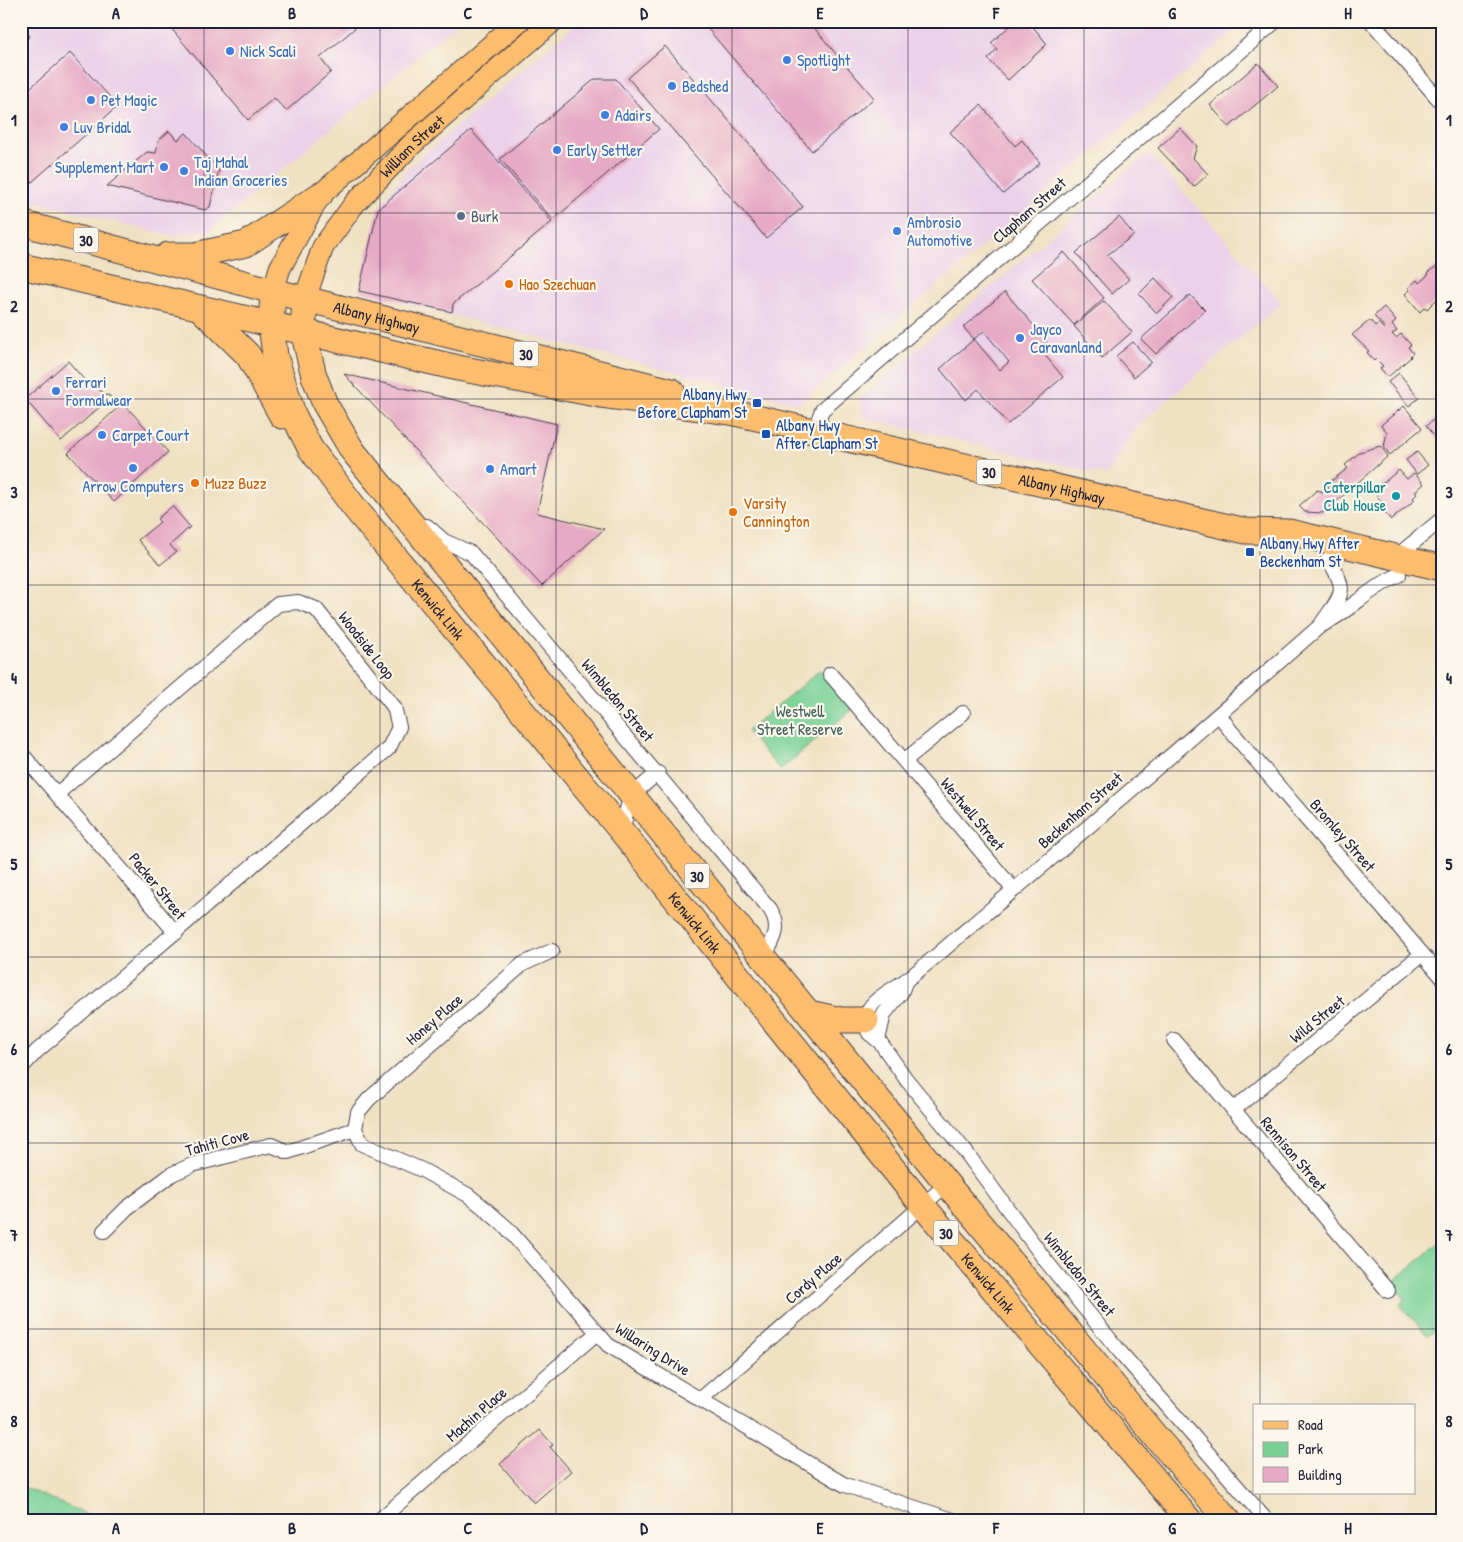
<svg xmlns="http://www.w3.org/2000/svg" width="1463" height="1542" font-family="'Patrick Hand',sans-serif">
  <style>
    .built { fill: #ecd1e9 }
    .green { fill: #7ad196; stroke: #4e7a68 }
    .building { fill: #e7aac5 }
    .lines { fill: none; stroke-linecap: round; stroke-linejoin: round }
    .street-casing { stroke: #413f4f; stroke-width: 16 }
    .primary-casing { stroke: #413f4f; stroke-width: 23 }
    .highway-casing { stroke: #413f4f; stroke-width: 27 }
    .street { stroke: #fff; stroke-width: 14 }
    .primary { stroke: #fcbd6e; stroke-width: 21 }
    .highway { stroke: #fcbd6e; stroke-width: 25 }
    .grid { fill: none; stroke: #22223b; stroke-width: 1; stroke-opacity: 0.55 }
    .shop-dot { fill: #3f7fe0; stroke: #fbf7ec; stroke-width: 2 }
    .service-dot { fill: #5c6f8a; stroke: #fbf7ec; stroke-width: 2 }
    .food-dot { fill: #e8710a; stroke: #fbf7ec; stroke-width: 2 }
    .transit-dot { fill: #1a4fb4; stroke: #fbf7ec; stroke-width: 2 }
    .culture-dot { fill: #0f9aa8; stroke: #fbf7ec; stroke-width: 2 }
    .labels { text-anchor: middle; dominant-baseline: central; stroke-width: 4.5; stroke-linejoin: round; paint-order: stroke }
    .shield { fill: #fbf7ec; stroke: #636270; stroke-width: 1 }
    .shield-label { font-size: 15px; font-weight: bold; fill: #22223b }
    .shop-label { font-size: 16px; fill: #366cbe; stroke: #fbf7ec; text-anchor: start }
    .street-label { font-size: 16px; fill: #22223b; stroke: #fbf7ec }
    .service-label { font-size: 16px; fill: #4e5e75; stroke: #fbf7ec; text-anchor: start }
    .food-label { font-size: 16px; fill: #c56008; stroke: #fbf7ec; text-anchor: start }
    .transit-label { font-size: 16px; fill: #164399; stroke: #fbf7ec; text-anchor: start }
    .culture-label { font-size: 16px; fill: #0d838f; stroke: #fbf7ec; text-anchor: end }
    .park-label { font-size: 16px; fill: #415f5b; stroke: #fbf7ec }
    .neatline { fill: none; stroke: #22223b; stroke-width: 2 }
    .grid-label { font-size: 16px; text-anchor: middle; font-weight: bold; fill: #22223b }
  </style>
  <rect width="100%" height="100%" fill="#fbf7ec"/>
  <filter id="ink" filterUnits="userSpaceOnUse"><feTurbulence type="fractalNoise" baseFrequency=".02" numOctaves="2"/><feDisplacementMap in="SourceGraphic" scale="10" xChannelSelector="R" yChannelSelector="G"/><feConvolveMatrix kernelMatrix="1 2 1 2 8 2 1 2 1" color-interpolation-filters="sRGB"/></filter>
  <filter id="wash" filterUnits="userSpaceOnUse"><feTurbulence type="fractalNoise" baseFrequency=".0096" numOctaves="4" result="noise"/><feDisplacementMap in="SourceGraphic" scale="20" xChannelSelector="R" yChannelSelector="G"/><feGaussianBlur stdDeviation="1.12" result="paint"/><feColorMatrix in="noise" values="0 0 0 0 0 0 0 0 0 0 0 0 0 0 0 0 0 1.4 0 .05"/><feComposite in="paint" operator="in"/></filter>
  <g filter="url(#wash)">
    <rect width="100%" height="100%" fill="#f0e1c2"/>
    <path class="built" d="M21,21H460L210,230L173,236L21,198Z
      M580,21H1246L799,404L359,291L378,209L406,170Z
      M1148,153L1282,303L1139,424L1106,475L864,418L859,399Z"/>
    <path class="green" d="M820,670L853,709L780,770L747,731Z
      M1442,1240V1325L1428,1336L1400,1305L1405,1299L1392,1283Z
      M21,1486L102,1521H21Z"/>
    <g id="blocks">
      <path class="building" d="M165,21H349L355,28L320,58L331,72L286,111L274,98L248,120Z
        M701,21H808L874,98L812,151Z
        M1015,21L1023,27L1029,22L1047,44L1008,80L988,59L997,49L991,43Z
        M1173,21H1184L1178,27Z
        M21,25L30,36L21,44Z
        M665,46L803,207L766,238L628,78Z
        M70,53L118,106L32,182L21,179V96Z
        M1258,63L1278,86L1229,127L1210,105Z
        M595,79H616L659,129L553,220L500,159Z
        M981,105L1015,146L1022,140L1040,163L1003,194L950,132Z
        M1180,128L1197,146L1193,158L1208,174L1194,187L1158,148Z
        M471,130L552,222L453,304L452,312L359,291L378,209Z
        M169,131L178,140L186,133L219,170L210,207L205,210L107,186L147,152L156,153L158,141Z
        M1119,217L1134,235L1107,255L1129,279L1112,294L1076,253Z
        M1064,252L1104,298L1074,325L1032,279Z
        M1442,259V294L1427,309L1425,307L1420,312L1405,294L1410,290L1408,288L1417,280L1419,283L1429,274L1428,272L1442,263L1440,261Z
        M1155,278L1173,297L1157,313L1139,294Z
        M1005,292L1047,341L1039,348L1063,377L1008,424L978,389L966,400L940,369L974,339L1000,370L1009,362L984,331L974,339L963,327Z
        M1190,295L1205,310L1156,354L1141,339Z
        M1104,301L1132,332L1102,358L1074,326Z
        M1384,307L1396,321L1392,325L1397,331L1392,334L1396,338L1401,334L1411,345L1408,347L1413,353L1410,356L1411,357L1388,377L1380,368L1383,366L1376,359L1374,361L1367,352L1369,351L1352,335L1370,320L1375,326L1378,323L1384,329L1385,328L1374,316Z
        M1133,342L1151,362L1134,377L1116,356Z
        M68,361L87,383L111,397L61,441L25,399Z
        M1399,373L1419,398L1409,406L1388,382Z
        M344,374L557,424L537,513L604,529L542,586Z
        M123,403L168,452L114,502L68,453Z
        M1404,406L1422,428L1390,455L1384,447L1387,432L1381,425Z
        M1439,415L1442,419V446L1426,426Z
        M1380,446L1388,456L1323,513L1305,512L1299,506L1317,490L1324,492L1329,488L1326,485L1348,468L1345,465L1360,452Z
        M1417,452L1428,465L1417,474L1406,460Z
        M1399,470L1407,479L1414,473L1424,484L1415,492L1417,494L1413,498L1415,500L1391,520L1378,505L1382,502L1373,491Z
        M172,506L190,527L170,545L176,552L160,565L138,540L160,522L157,519Z
        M540,1430L553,1445L550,1447L571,1471L534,1503L500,1464Z"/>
    </g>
  </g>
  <g filter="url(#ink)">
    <use href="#blocks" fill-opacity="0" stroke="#413f4f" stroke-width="1"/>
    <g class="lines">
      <defs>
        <path id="street" d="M1371,21L1442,103
          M814,431L822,410L1276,21
          M427,526L444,541L471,553L770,909C782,927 774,940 764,957
          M1396,557L1442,519
          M1320,626C1340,595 1351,594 1328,559
          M830,674L1014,890
          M1219,714L1230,730L1442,977
          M21,753L176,933
          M904,761L963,713
          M623,833C627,797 630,796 658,773
          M878,1040L884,1014L901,993L906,980
          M1174,1040L1388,1291
          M21,1068L37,1051L389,748L399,727L394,707L316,609L298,602L278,604L57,794
          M1233,1110L1422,954
          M355,1129L362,1144L422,1170L468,1195L483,1207L507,1228L608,1345L845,1485L956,1521
          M355,1129L358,1112L369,1099L523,964L552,951
          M104,1231L127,1208L172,1174L192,1165L271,1145L288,1152L355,1129
          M701,1399L947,1184
          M378,1521L597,1333
          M1267,1521L1121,1353L1046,1261L965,1151L906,1079L880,1042L869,1033C855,1003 892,992 909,978C926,965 942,951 958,937C1080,835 1200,731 1320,626C1349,612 1369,588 1399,575"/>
        <g id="primary">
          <path d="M273,291L280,268L320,195L519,21"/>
          <path id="s1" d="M305,298L323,247L355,203L411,145L553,21"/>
        </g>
        <g id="highway">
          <path id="s2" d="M21,223L273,291L672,391"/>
          <path d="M168,255H195L246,244L320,195"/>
          <path id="s3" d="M21,266L458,368L601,395L731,412L1246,531L1289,532L1442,568"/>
          <path id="s4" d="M273,291L271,324L275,356L293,414L310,448L354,507L623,833L923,1206L1190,1521"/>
          <path d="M305,298L303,331L314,376L325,404L352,450L947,1184L1156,1437L1229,1521"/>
          <path d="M200,308L248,355L282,416"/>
          <path d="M809,1013L841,1020H866"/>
        </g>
      </defs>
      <use href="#street" class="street-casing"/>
      <use href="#primary" class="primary-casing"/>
      <use href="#highway" class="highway-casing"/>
      <use href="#street" class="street"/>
      <use href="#primary" class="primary"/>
      <use href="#highway" class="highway"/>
    </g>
  </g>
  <path class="grid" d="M204,21V1521M380,21V1521M556,21V1521M732,21V1521M908,21V1521M1084,21V1521M1260,21V1406M21,213H1442M21,399H1442M21,585H1442M21,771H1442M21,957H1442M21,1143H1442M21,1329H1442M1260,1493V1521"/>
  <g class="shop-dot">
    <circle cx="230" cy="51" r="5"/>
    <circle cx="787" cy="60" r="5"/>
    <circle cx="672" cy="86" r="5"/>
    <circle cx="91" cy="100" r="5"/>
    <circle cx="605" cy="115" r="5"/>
    <circle cx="64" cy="127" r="5"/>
    <circle cx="557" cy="150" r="5"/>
    <circle cx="164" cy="167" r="5"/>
    <circle cx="184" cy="171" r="5"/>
    <circle cx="897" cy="231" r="5"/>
    <circle cx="1020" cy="338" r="5"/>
    <circle cx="56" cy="391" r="5"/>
    <circle cx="102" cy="435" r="5"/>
    <circle cx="133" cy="468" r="5"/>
    <circle cx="490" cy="469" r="5"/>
  </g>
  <circle class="service-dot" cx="461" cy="216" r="5"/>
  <g class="food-dot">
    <circle cx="509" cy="284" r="5"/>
    <circle cx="195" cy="483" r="5"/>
    <circle cx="733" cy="512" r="5"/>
  </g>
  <g class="transit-dot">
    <rect x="752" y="398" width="10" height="10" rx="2.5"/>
    <rect x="761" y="429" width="10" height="10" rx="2.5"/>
    <rect x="1245" y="547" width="10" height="10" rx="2.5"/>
  </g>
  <circle class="culture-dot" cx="1396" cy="496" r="5"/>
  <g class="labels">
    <g class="shield">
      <rect x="73.5" y="227.5" width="25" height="25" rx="4"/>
      <rect x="513.5" y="341.5" width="25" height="25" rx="4"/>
      <rect x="976.5" y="459.5" width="25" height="25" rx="4"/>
      <rect x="684.5" y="863.5" width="25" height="25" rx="4"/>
      <rect x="933.5" y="1220.5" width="25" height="25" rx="4"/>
    </g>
    <g class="shield-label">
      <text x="86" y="240">30</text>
      <text x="526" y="354">30</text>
      <text x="989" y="472">30</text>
      <text x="697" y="876">30</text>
      <text x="946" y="1233">30</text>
    </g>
    <g class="shop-label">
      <text x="240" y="51">Nick Scali</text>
      <text x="797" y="60">Spotlight</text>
      <text x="682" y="86">Bedshed</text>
      <text x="101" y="100">Pet Magic</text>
      <text x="615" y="115">Adairs</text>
      <text x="74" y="127">Luv Bridal</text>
      <text x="567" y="150">Early Settler</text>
      <text x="194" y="162">Taj Mahal<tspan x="194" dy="18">Indian Groceries</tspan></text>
      <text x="154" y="167" text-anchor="end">Supplement Mart</text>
      <text x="907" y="222">Ambrosio<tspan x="907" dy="18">Automotive</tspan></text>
      <text x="1030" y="329">Jayco<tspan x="1030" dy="18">Caravanland</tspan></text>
      <text x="66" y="382">Ferrari<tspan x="66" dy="18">Formalwear</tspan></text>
      <text x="112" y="435">Carpet Court</text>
      <text x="500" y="469">Amart</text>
      <text x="133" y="486" text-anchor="middle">Arrow Computers</text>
    </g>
    <g class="street-label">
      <text stroke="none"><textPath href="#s1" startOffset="189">William Street</textPath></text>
      <text transform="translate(1029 210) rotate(-41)">Clapham Street</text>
      <text stroke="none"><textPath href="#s2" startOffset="368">Albany Highway</textPath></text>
      <text stroke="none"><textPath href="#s3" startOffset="1065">Albany Highway</textPath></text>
      <text stroke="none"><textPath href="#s4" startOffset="370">Kenwick Link</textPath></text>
      <text transform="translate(367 645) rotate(52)">Woodside Loop</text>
      <text transform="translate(618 700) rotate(50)">Wimbledon Street</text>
      <text transform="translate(1080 810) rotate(-41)">Beckenham Street</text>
      <text transform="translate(973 814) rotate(50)">Westwell Street</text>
      <text transform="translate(1343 835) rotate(49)">Bromley Street</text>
      <text transform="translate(158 886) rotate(51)">Packer Street</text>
      <text stroke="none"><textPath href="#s4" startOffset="775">Kenwick Link</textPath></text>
      <text transform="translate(434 1019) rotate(-41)">Honey Place</text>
      <text transform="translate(1317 1019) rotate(-39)">Wild Street</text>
      <text transform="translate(217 1142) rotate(-15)">Tahiti Cove</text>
      <text transform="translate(1294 1154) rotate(50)">Rennison Street</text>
      <text transform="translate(1080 1274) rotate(51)">Wimbledon Street</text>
      <text transform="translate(813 1278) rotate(-41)">Cordy Place</text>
      <text stroke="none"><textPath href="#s4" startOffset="1240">Kenwick Link</textPath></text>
      <text transform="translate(653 1349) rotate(32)">Willaring Drive</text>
      <text transform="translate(476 1414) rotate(-41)">Machin Place</text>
    </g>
    <g class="service-label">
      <text x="471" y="216">Burk</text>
    </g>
    <g class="food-label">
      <text x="519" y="284">Hao Szechuan</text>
      <text x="205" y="483">Muzz Buzz</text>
      <text x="743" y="503">Varsity<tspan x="743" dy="18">Cannington</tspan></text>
    </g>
    <g class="transit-label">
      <text x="747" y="394" text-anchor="end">Albany Hwy<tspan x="747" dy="18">Before Clapham St</tspan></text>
      <text x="776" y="425">Albany Hwy<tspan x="776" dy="18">After Clapham St</tspan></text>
      <text x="1260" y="543">Albany Hwy After<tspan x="1260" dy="18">Beckenham St</tspan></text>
    </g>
    <g class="culture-label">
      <text x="1386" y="487">Caterpillar<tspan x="1386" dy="18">Club House</tspan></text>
    </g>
    <g class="park-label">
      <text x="800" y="711">Westwell<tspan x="800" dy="18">Street Reserve</tspan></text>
    </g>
  </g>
  <rect width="1463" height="1542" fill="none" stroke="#fbf7ec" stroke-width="55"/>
  <rect x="1253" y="1404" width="162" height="90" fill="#fbf7ec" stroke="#a4a2a5"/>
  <rect x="1263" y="1421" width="25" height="8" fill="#fcbd6e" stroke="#a4a2a5"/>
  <text x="1298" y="1430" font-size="15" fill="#22223b">Road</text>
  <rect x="1263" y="1442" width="25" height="15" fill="#7ad196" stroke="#a4a2a5"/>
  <text x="1298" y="1454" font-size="15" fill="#22223b">Park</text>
  <rect x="1263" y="1467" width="25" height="15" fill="#e7aac5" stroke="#a4a2a5"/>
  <text x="1298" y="1480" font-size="15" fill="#22223b">Building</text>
  <rect x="28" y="28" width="1408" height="1486" class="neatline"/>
  <g class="grid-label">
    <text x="116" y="19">A</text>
    <text x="292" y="19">B</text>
    <text x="468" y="19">C</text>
    <text x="644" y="19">D</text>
    <text x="820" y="19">E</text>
    <text x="996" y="19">F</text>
    <text x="1172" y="19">G</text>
    <text x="1348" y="19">H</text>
    <text x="14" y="126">1</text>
    <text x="1449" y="126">1</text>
    <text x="14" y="312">2</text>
    <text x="1449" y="312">2</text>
    <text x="14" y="498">3</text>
    <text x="1449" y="498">3</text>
    <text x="14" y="684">4</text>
    <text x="1449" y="684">4</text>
    <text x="14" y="870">5</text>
    <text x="1449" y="870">5</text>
    <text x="14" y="1055">6</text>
    <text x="1449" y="1055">6</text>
    <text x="14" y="1241">7</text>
    <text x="1449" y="1241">7</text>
    <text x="14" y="1427">8</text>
    <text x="1449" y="1427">8</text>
    <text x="116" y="1534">A</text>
    <text x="292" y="1534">B</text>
    <text x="468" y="1534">C</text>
    <text x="644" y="1534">D</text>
    <text x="820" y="1534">E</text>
    <text x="996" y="1534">F</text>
    <text x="1172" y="1534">G</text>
    <text x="1348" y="1534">H</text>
  </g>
</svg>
